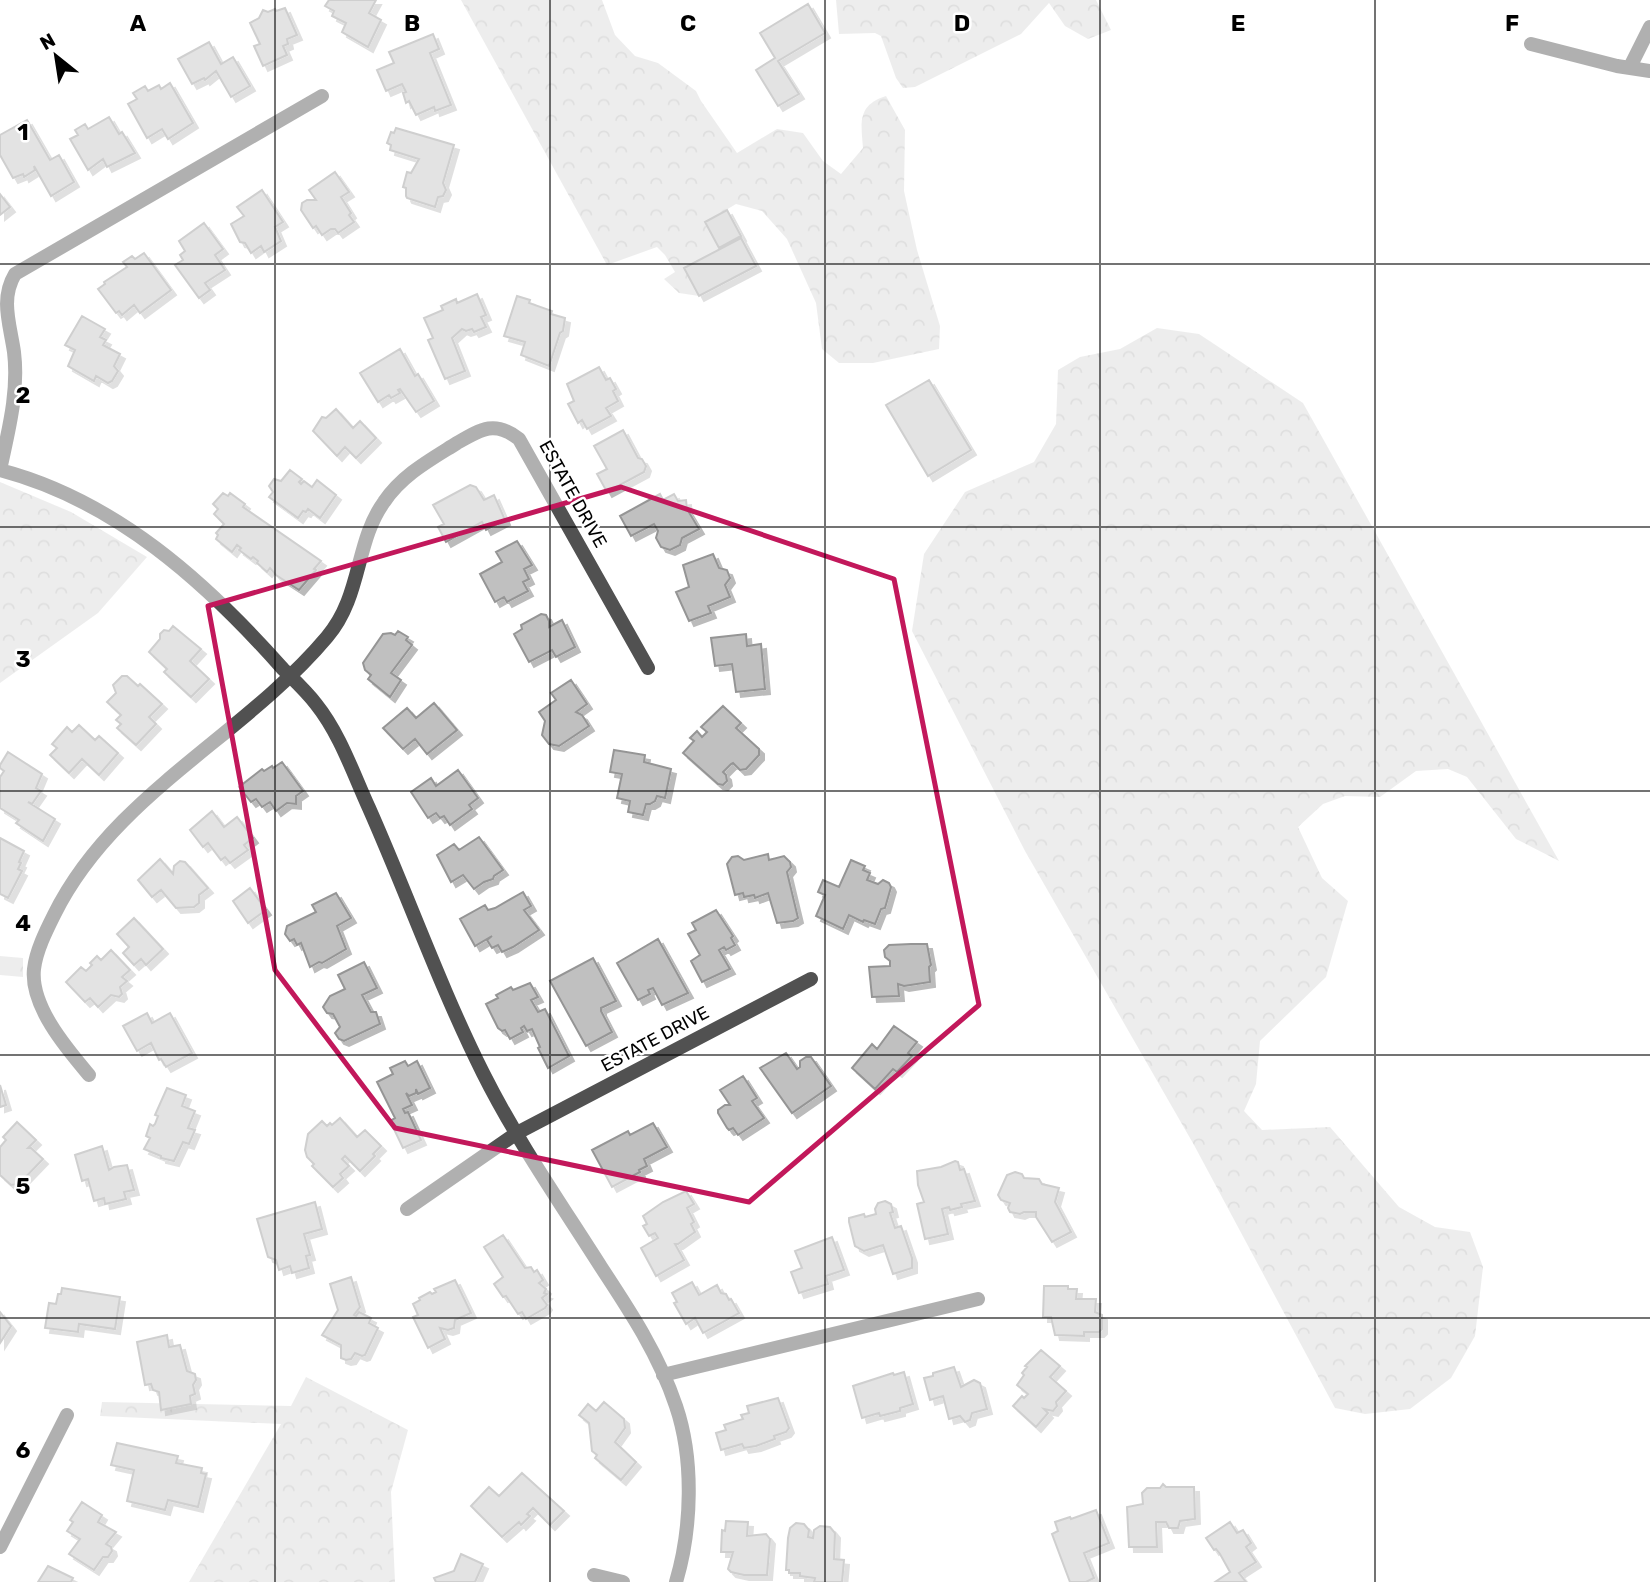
<svg xmlns="http://www.w3.org/2000/svg" width="1650" height="1582" font-family="Rubik,sans-serif">
  <style>
    .forest { fill: url(#forest-crowns) }
    .building { fill: #c0c0c0; stroke: #959595; stroke-width: 2; filter: url(#shadow) }
    .lines { fill: none; stroke-linecap: round; stroke-linejoin: round }
    .street { stroke: #515151; stroke-width: 14 }
    .marked { fill: none; stroke: #c2185b; stroke-width: 5; stroke-linejoin: round }
    .grid { fill: none; stroke: #000; stroke-width: 2; stroke-opacity: 0.55 }
    .labels { text-anchor: middle; dominant-baseline: central; stroke-width: 5; stroke-linejoin: round; paint-order: stroke }
    .street-label { font-size: 18px; fill: #000; stroke: #fff }
    .grid-label { font-size: 23px; text-anchor: middle; font-weight: bold; fill: #000; stroke: #fff; stroke-width: 5; stroke-linejoin: round; paint-order: stroke }
  </style>
  <defs>
    <pattern id="forest-crowns" width="20" height="18" patternUnits="userSpaceOnUse" patternTransform="scale(1.75)"><rect width="20" height="18" fill="#d8d8d8"/><path d="M2 6a3 3 0 1 1 6 0M12 15a3 3 0 1 1 6 0" fill="none" stroke="#b8b8b8"/></pattern>
    <filter id="shadow"><feDropShadow dx="5" dy="5" stdDeviation="0" flood-color="#0004"/></filter>
  </defs>
  <rect width="100%" height="100%" fill="#fff"/>
  <path class="forest" d="M461,0H602L615,35L635,56L658,63L696,91L701,101L737,153L777,129L803,133L823,161L841,174L863,148C861,123 857,105 886,96L905,130L904,191L917,250L940,326L939,349L873,363H839L822,349L816,303L787,239L762,211L736,204L706,222L720,249L684,268L699,296L679,293L664,279L675,272L665,255L657,247L607,265Z
    M836,0H1096L1111,30L1088,39L1065,26L1049,3L1021,34L915,87L903,88L896,78L881,36L875,33L839,34Z
    M1157,328L1199,334L1303,403L1559,861L1516,839L1467,777L1448,769L1416,771L1380,797L1345,796L1323,804L1298,827L1322,878L1348,901L1326,977L1260,1041L1256,1084L1244,1111L1262,1130L1330,1127L1399,1207L1435,1227L1470,1232L1483,1267L1475,1336L1451,1378L1410,1409L1365,1414L1335,1408L1194,1145L1025,851L912,631L924,554L965,492L1034,462L1056,424L1058,370L1080,357L1120,349Z
    M0,482L71,512L147,557L98,613L0,683Z
    M0,956L23,958V977L0,975Z
    M306,1377L408,1430L391,1492L395,1582H189L281,1424L100,1416L102,1402L291,1406Z"/>
  <path class="building" d="M329,0H376L369,13L381,20L368,47L342,32L346,23L332,16L334,11L325,6Z
    M808,4L825,33L778,61L799,94L778,106L756,70L775,58L760,33Z
    M285,8L297,35L287,39L288,44L283,46L287,55L263,66L254,46L260,44L250,23L259,18L263,10L268,12L275,9L276,11Z
    M433,34L439,49L430,53L451,105L435,111L434,107L416,115L409,101L406,103L403,93L406,92L402,84L386,91L377,70L394,63L389,52Z
    M209,42L221,64L233,57L250,86L231,97L216,71L205,80L204,78L192,84L178,59Z
    M170,83L193,123L168,139L162,129L147,138L128,104L137,99L133,93L145,86L148,91L159,85L161,89Z
    M109,117L119,134L122,132L135,153L107,167L103,159L88,170L70,139L78,135L75,130L85,124L88,129Z
    M27,120L50,160L59,155L74,182L51,196L34,166L35,170L24,177L23,174L13,178L0,155V135Z
    M396,128L454,145L443,183L446,190L443,196L438,197L435,207L407,198L406,196V188L403,187L407,172L411,173L419,159L390,150L391,145L387,143L391,132L394,133Z
    M335,172L349,192L341,197L351,213L349,215L354,222L338,233L335,229H331L322,235L316,226L313,228L301,210L302,203L307,200H316L309,190Z
    M262,190L283,222L275,227L281,241L264,252L261,246L251,253L245,243L240,242L231,224L244,216L237,207Z
    M0,194L10,207L0,215Z
    M727,210L741,236L719,248L705,222Z
    M204,223L223,249L215,255L225,270L205,283L210,290L199,298L175,265L183,260L180,255L185,251L179,241Z
    M741,238L756,266L699,296L684,268Z
    M144,253L171,290L140,313L134,305L122,315L119,311L116,313L98,289L105,284L104,282L127,267L123,262L132,256L135,259Z
    M477,294L486,315L481,317L486,327L474,332L472,329L466,331L462,329L452,338L465,371L445,379L428,340L433,338L424,318L443,310L441,306L456,299L457,303Z
    M517,296L530,300L529,303L552,311L551,314L565,318L563,331L560,333L549,366L521,355L525,342L504,336Z
    M82,316L105,329L100,337L106,340L103,345L120,354L114,366L118,371L112,381L108,383L96,376L94,381L68,366L75,350L65,345Z
    M400,349L415,376L418,374L434,401L416,412L400,389L398,390L400,393L391,398L389,395L378,402L360,373Z
    M599,367L606,380L610,378L616,389L613,391L618,401L606,408L611,416L587,429L582,420L578,423L568,404L574,401L567,384Z
    M929,380L971,450L928,476L886,405Z
    M336,409L353,428L360,421L376,438L356,458L345,447L337,456L313,431L322,417L326,418Z
    M623,430L638,458L642,459L646,466L644,472L607,492L597,474L607,469L594,446Z
    M290,470L302,479L299,482L301,484L304,481L312,487L317,480L336,495L320,518L308,509L306,512L303,511L298,518L269,497L273,492L269,486L274,479L281,481Z
    M470,485L476,487L484,500L494,495L505,520L486,530L482,522L446,542L438,527L444,524L433,505Z
    M223,493L228,496L230,493L245,504L243,507L321,561L314,569L316,570L299,590L276,575L270,568L267,572L257,563L258,561L253,557L251,559L239,550L241,548L237,545L232,552L216,539L218,535L216,533L224,524L214,514L218,509L213,504Z
    M660,494L663,500L674,494L678,501L686,500L687,509L699,529L682,538L680,545L670,550L661,547L656,538L658,531L654,524L631,536L620,516Z
    M517,541L532,565L524,569L529,579L523,582L528,591L507,602L504,597L495,602L480,574L502,562L496,552Z
    M713,554L719,568L727,570L730,578L725,585L730,597L708,606L711,613L689,621L676,592L689,587L683,565Z
    M541,614L546,615L549,621V627L562,620L575,647L556,657L552,650L529,662L514,634L522,629L521,625Z
    M173,626L201,649L190,661L209,679L191,697L164,672L167,669L149,652L160,639V634L164,630L169,631Z
    M398,631L408,637L406,640L412,645L391,673L401,680L390,697L368,679L371,675L365,670L363,663L383,634L391,633L395,635Z
    M746,634L747,646L761,644L765,689L736,692L732,664L715,666L711,638Z
    M122,676H127L138,686L140,684L162,704L149,717L156,724L136,745L117,728L121,724L116,720L121,715L107,702L116,693L113,685Z
    M571,680L587,704L576,712L582,715L589,726L559,746L549,744L542,735L545,721L539,712L556,700L551,693Z
    M434,703L457,730L427,754L415,739L403,749L383,728L407,708L416,718Z
    M723,706L741,723L736,728L759,749V755L746,769L740,770L733,763L731,764L723,772L726,775L727,781L723,785L718,784L683,753L694,741L690,738L697,731L702,737L707,732L701,727Z
    M79,725L95,740L99,736L118,753L99,775L82,759L69,773L50,755L57,748L52,744L67,727L72,732Z
    M614,750L645,755L644,762L671,769L665,798L657,796L655,801L650,804H646L643,815L628,812L630,801L617,798L622,774L610,772Z
    M8,752L42,774L36,788L41,791L32,804L28,802L55,819L43,841L16,823L19,820L0,808V777L4,771L0,768V765Z
    M282,762L303,791L296,796V804L287,803L276,811L270,802L262,807L256,799L251,802L239,787L262,769L264,771L272,766L273,768Z
    M458,770L478,798L469,805L472,809L450,825L444,816L440,818L436,813L428,818L411,792L431,778L436,786Z
    M212,811L224,827L237,817L253,838L244,845L248,850L230,863L225,857L221,860L208,843L203,847L190,830Z
    M479,837L503,870L494,876L493,879L484,882L474,889L463,875L451,882L437,855L454,844L459,850Z
    M0,838L24,851L19,862L21,863L18,869L22,871L8,898L0,894Z
    M768,854L769,860L784,856L790,862L791,867L787,872L798,918L793,921L777,923L768,893L755,898L754,895L744,897L743,893L735,895L727,864L732,857L738,856L744,860Z
    M160,859L173,874L174,866L180,861L185,862L208,888L199,895V903L194,907L176,908L161,890L152,897L138,880Z
    M851,860L865,866L863,870L870,873L867,880L878,884L883,880L889,883L891,887L885,908L881,909L875,924L864,920L863,922L849,915L843,929L816,916L825,895L818,892L823,880L839,887Z
    M250,888L266,910L248,923L233,901Z
    M523,892L531,906L524,910L539,930L513,947L502,952L498,945L492,948L487,940L492,936L475,946L460,919L485,905L488,910L495,908Z
    M336,893L351,918L337,926L346,949L322,963L319,962L310,967L301,943L297,945L294,939L290,941L285,934L287,926L316,912L312,905Z
    M716,910L733,936L731,938L735,945L726,950L724,947L719,950L730,969L702,982L691,961L700,955L688,934L696,930L692,923Z
    M134,918L163,949L146,965L141,959L134,965L123,953L129,947L117,934Z
    M658,939L688,993L662,1005L653,988L648,990L650,994L638,1000L617,963Z
    M911,944H927L931,965L929,967L930,982L904,986L898,984L899,996L872,997L869,967L890,966V961L885,957L884,950L889,945Z
    M111,950L130,970L122,977L127,981L120,987L122,994L119,997L111,995L98,1007L90,998L85,1002L66,982L81,967L86,971L92,965L90,963L97,956L101,960Z
    M593,958L616,1001L601,1008V1011L612,1032L586,1046L550,981Z
    M364,962L377,988L362,995L371,1012H376L380,1024L344,1041L339,1039L335,1033L340,1027L333,1014L327,1013L323,1007L330,996L345,989L338,975Z
    M530,983L538,997L531,1000L538,1012L545,1009L569,1056L548,1068L538,1048L540,1047L532,1029L527,1031L524,1026L521,1028L523,1032L510,1039L505,1030L502,1031L498,1028L486,1004L498,998L496,995L511,987L513,990Z
    M147,1013L152,1023L170,1013L192,1053L166,1067L161,1059L159,1060L151,1043L137,1051L123,1026Z
    M894,1026L917,1042L908,1053L912,1056L897,1072L893,1069L875,1089L852,1068L872,1044L877,1049Z
    M786,1053L797,1069L800,1067V1061L806,1057H811L831,1086L792,1113L760,1068Z
    M405,1061L408,1066L417,1061L430,1088L418,1094L416,1089V1093L409,1096L406,1093L412,1105L403,1109L405,1113L408,1112L421,1140L403,1148L390,1121L395,1118L377,1082L393,1074L390,1068Z
    M743,1076L757,1098L752,1101L764,1118L738,1135L733,1128L729,1130L727,1128L718,1113V1110L725,1105H730L720,1090Z
    M0,1085L6,1105L0,1107Z
    M167,1088L186,1095L182,1106L195,1111L188,1128L195,1130L189,1144L183,1142L174,1161L161,1158V1156L144,1149L150,1138L146,1136L150,1124L153,1126L155,1124L158,1116L155,1115Z
    M340,1118L357,1137L365,1130L381,1146L373,1154L375,1156L360,1171L345,1156L342,1159L349,1166L340,1174L343,1178L333,1187L312,1166L314,1164L307,1157L305,1150L308,1134L322,1121L327,1126L330,1123L332,1125Z
    M17,1122L36,1140L28,1148H31L43,1159L19,1184L11,1185L0,1175V1147L6,1140L3,1137Z
    M653,1123L667,1147L644,1159L647,1166L639,1170L640,1172L612,1187L592,1150L628,1131L630,1135Z
    M102,1146L109,1170L114,1167L127,1165L134,1190L124,1192L126,1199L105,1204L104,1198L94,1201L88,1179L82,1181L75,1155Z
    M955,1161L958,1162L960,1170L964,1169L975,1201L961,1204L962,1207L950,1210L949,1207L942,1209L948,1234L925,1239L917,1204L924,1202L918,1185L917,1171L941,1167Z
    M1015,1172L1022,1174L1024,1178L1039,1179L1042,1184L1059,1188L1055,1202L1071,1232L1052,1242L1036,1217V1212H1024L1020,1214L1010,1212L1008,1208L1010,1203L1001,1200L998,1195L1007,1175Z
    M686,1191L694,1204L687,1208L694,1222L691,1224L695,1232L678,1244H675L684,1260L656,1276L641,1248L658,1238L655,1233L649,1236L643,1226L647,1224L643,1216L663,1202Z
    M885,1201L891,1204L893,1212L890,1213L895,1228L901,1226L912,1258V1268L893,1274L883,1245L864,1251L855,1246L849,1222V1218L864,1214L865,1217L876,1214L875,1209L878,1203Z
    M315,1202L322,1229L304,1234L310,1255L306,1256L309,1268L292,1273L290,1266L279,1270L276,1260L268,1257L257,1219Z
    M503,1235L525,1268L531,1267L534,1272L537,1270L543,1280L539,1283L546,1289L544,1293L547,1294L542,1298L547,1305L545,1308L526,1319L522,1312L518,1314L506,1296L503,1297L494,1284L503,1277L484,1247Z
    M832,1237L844,1270L826,1276L828,1284L799,1293L791,1272L802,1268L795,1251Z
    M351,1277L360,1307L354,1315L356,1316L359,1312L371,1318L369,1323L378,1328L365,1355L362,1356L355,1353L351,1359L346,1360L341,1358V1345L322,1335L338,1310L330,1284Z
    M455,1280L471,1313L455,1320L454,1328L448,1330L440,1328L445,1339L428,1348L413,1317L418,1315L413,1304L420,1300L419,1298L430,1292L432,1294L436,1292L434,1289Z
    M692,1282L699,1295L717,1285L721,1293L726,1294L729,1300L731,1299L739,1313L703,1333L695,1318L686,1324L674,1303L677,1302L672,1293Z
    M1044,1286H1068V1289H1077L1076,1299H1096L1095,1312L1102,1315V1329L1099,1332H1084V1336L1055,1335L1051,1317H1043Z
    M62,1288L120,1297L115,1329L79,1324L78,1332L45,1328L49,1303L56,1304L58,1294H61Z
    M0,1312L11,1326L0,1343Z
    M167,1335L169,1347L180,1345L187,1371L195,1374L196,1380L193,1385L195,1394L190,1396L191,1404L161,1410L159,1392L153,1390L151,1384L145,1385L137,1342Z
    M1041,1350L1060,1366L1050,1377L1066,1391L1056,1402L1057,1406L1053,1411L1044,1409L1048,1413L1036,1427L1013,1406L1022,1396L1024,1398L1028,1394L1017,1385L1024,1375L1022,1373L1027,1367L1025,1366Z
    M954,1367L961,1387L974,1380L980,1383L987,1409L972,1413L970,1420L965,1422L960,1416L949,1419L943,1396L930,1400L924,1378L933,1376V1373Z
    M904,1372L913,1404L900,1408V1411L880,1416L879,1413L862,1418L853,1386L893,1373L894,1375Z
    M778,1398L789,1428L786,1432L774,1436L775,1439L756,1446L744,1448L742,1444L721,1450L716,1433L726,1430L724,1425L743,1419L741,1415L749,1413L747,1406Z
    M604,1402L624,1419L625,1428L615,1442L636,1462L621,1480L595,1458L597,1455L592,1451L589,1423L579,1415L588,1404L596,1411Z
    M117,1443L178,1456L176,1463L202,1468L201,1473L206,1474L198,1507L168,1500L165,1510L127,1501L134,1470L111,1465Z
    M522,1473L564,1511L550,1525L533,1508L527,1514L530,1516L521,1525L519,1522L502,1537L471,1506L489,1487L499,1496Z
    M1163,1484L1166,1487H1194L1195,1519L1180,1521L1178,1528H1169L1166,1522H1156L1157,1547H1129L1127,1507L1143,1504L1142,1493L1147,1488H1160Z
    M82,1502L102,1515L98,1522L116,1532L106,1544L111,1547L112,1551L108,1557H103L94,1570L69,1554L80,1539L67,1531L73,1522L70,1520Z
    M1096,1510L1109,1543L1084,1553L1094,1578L1086,1582H1070L1052,1534L1058,1531L1055,1522L1070,1517L1071,1519Z
    M726,1521L748,1522L747,1536L766,1534L770,1539L767,1575H744L731,1572L728,1569L733,1552H721L722,1530L725,1531Z
    M1230,1522L1237,1533L1243,1530L1251,1543L1246,1547L1256,1562L1239,1573L1246,1582H1215L1230,1572L1220,1554L1216,1549L1214,1550L1206,1538Z
    M796,1523L804,1524L809,1530L808,1537L813,1538L814,1530L820,1526L830,1527L835,1533L834,1559L844,1560L842,1582H814L815,1578L800,1576V1573H789V1570H786L788,1538L790,1528Z
    M461,1554L483,1564L475,1582H436L434,1578L454,1571Z
    M48,1566L73,1578L71,1582H38Z"/>
  <g class="lines">
    <path class="street" d="M1531,44L1617,66L1650,71
      M1630,67L1650,27
      M0,470C115,500 206,582 283,669C294,680 306,691 316,704C340,734 353,773 369,808C408,896 440,987 483,1073C516,1139 561,1204 601,1267C630,1311 659,1355 676,1406C694,1459 692,1528 676,1582
      M0,470C8,432 19,392 14,352C10,324 0,299 15,274L322,96
      M89,1075C67,1049 30,1006 34,969C36,951 46,931 54,915C113,795 243,737 327,637C362,596 355,542 384,502C402,475 430,460 457,443C481,429 495,420 519,439L648,668
      M407,1209L517,1133L811,979
      M663,1375L978,1299
      M0,1547L67,1415
      M594,1575L623,1582"/>
  </g>
  <path d="M0 0H1650V1582H0ZM621,487L894,579L979,1005L749,1202L395,1128L275,970L208,606Z" fill="#fff" fill-opacity=".55" fill-rule="evenodd"/>
  <path class="marked" d="M621,487L894,579L979,1005L749,1202L395,1128L275,970L208,606Z"/>
  <path class="grid" d="M275,0V1582M550,0V1582M825,0V1582M1100,0V1582M1375,0V1582M0,264H1650M0,527H1650M0,791H1650M0,1055H1650M0,1318H1650"/>
  <g class="labels">
    <g class="street-label">
      <text transform="translate(573 494) rotate(61)">ESTATE DRIVE</text>
      <text transform="translate(655 1039) rotate(-28)">ESTATE DRIVE</text>
    </g>
  </g>
  <g class="grid-label">
    <text x="138" y="31">A</text>
    <text x="412" y="31">B</text>
    <text x="688" y="31">C</text>
    <text x="962" y="31">D</text>
    <text x="1238" y="31">E</text>
    <text x="1512" y="31">F</text>
    <text x="23" y="140">1</text>
    <text x="23" y="403">2</text>
    <text x="23" y="667">3</text>
    <text x="23" y="931">4</text>
    <text x="23" y="1194">5</text>
    <text x="23" y="1458">6</text>
  </g>
  <g transform="translate(56 56) rotate(330)" stroke="#ffffff" stroke-width="5" paint-order="stroke">
  <path d="M0-5L12 26L0 18L-12 26Z" fill="#000000"/>
  <text y="-10" font-size="19" font-weight="bold" text-anchor="middle" fill="#000000">N</text>
  </g>
</svg>
